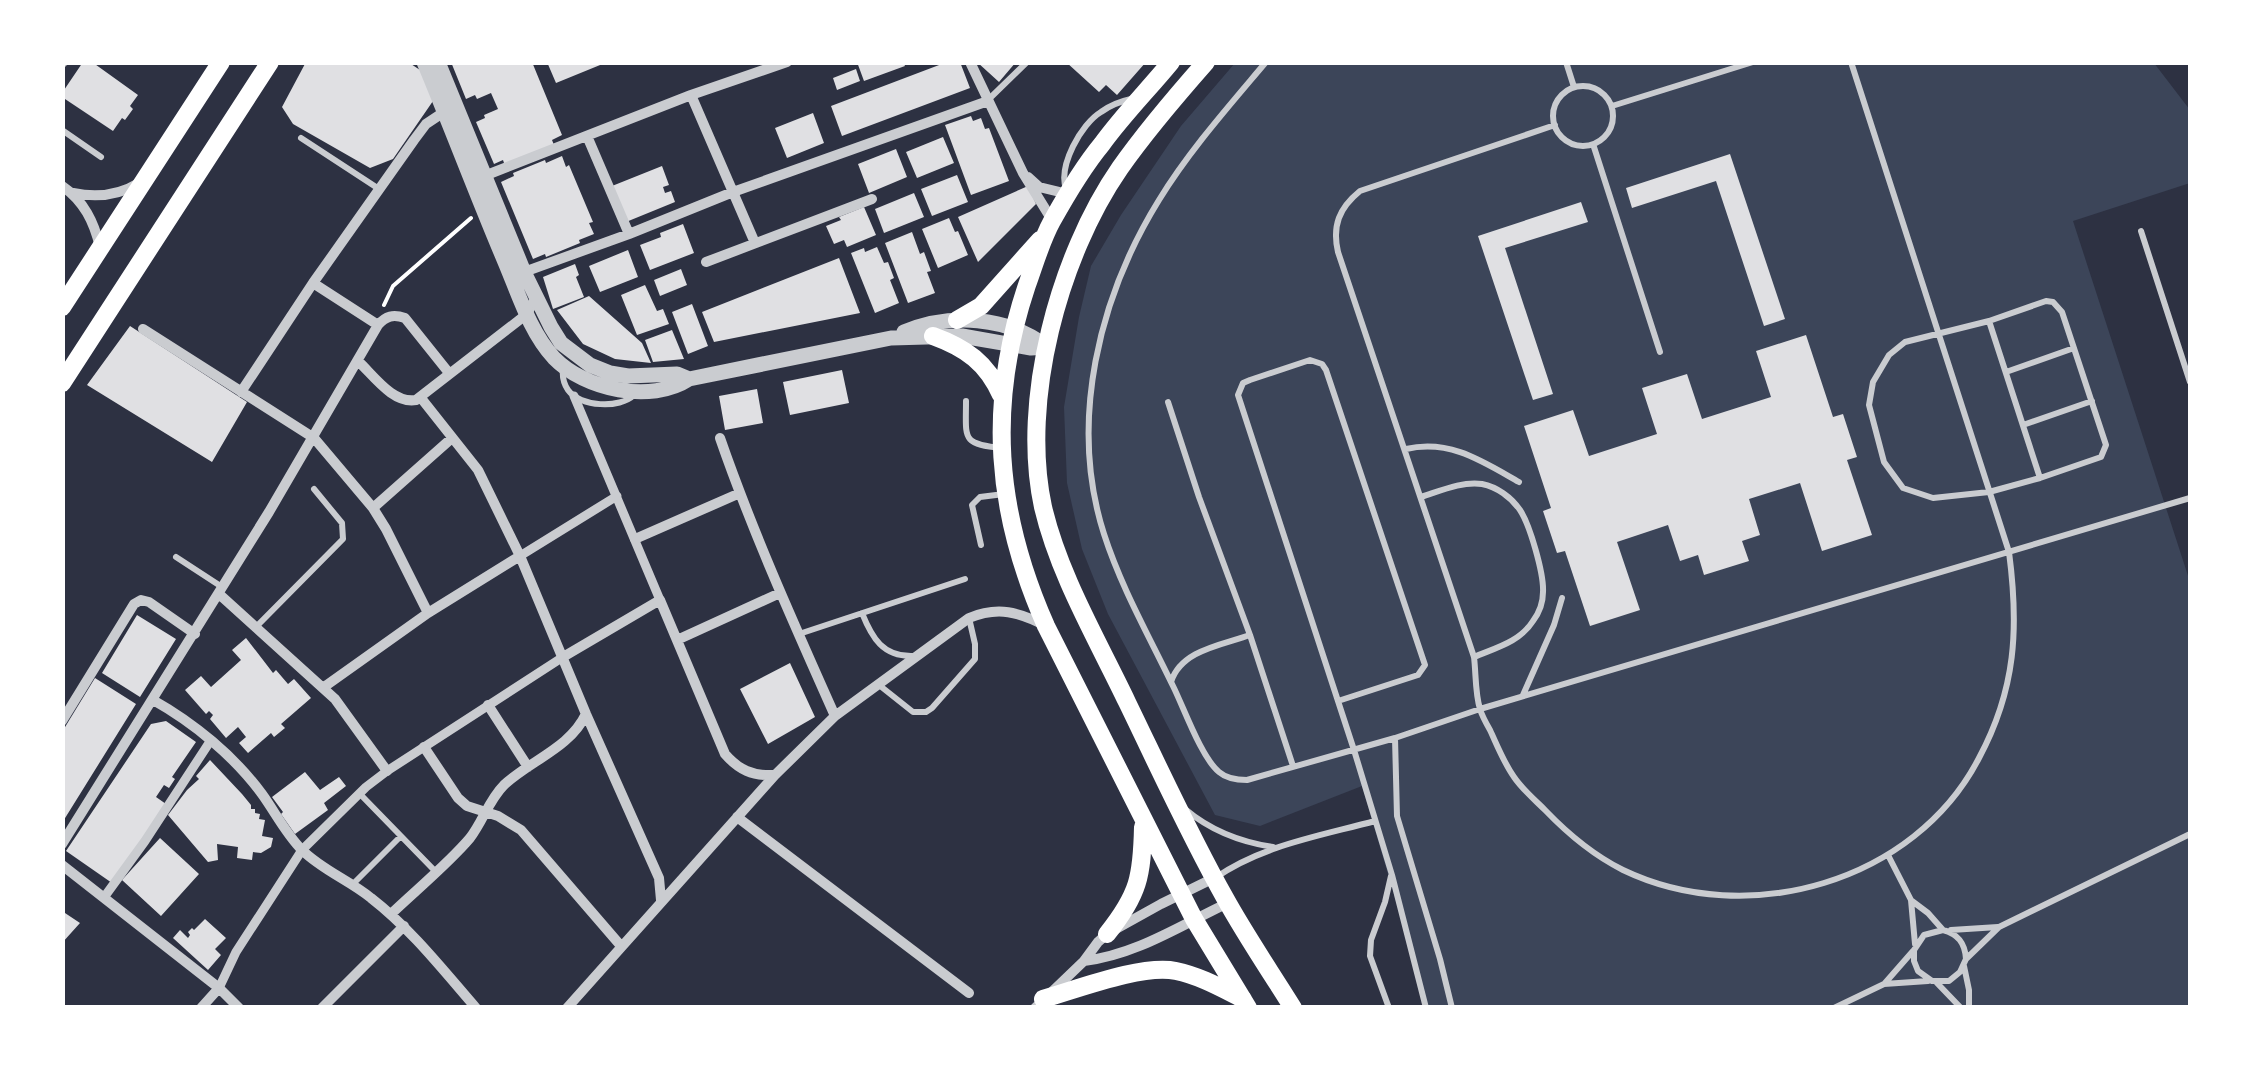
<svg xmlns="http://www.w3.org/2000/svg" width="2253" height="1070" font-family="'Archivo Narrow',sans-serif">
  <style>
    .green { fill: #3c4559 }
    .building { fill: #e0e0e3 }
    .lines { fill: none; stroke-linecap: round; stroke-linejoin: round }
    .path { stroke: #fff; stroke-width: 4 }
    .service { stroke: #caccd0; stroke-width: 6 }
    .pedestrian { stroke: #caccd0; stroke-width: 9 }
    .minor { stroke: #caccd0; stroke-width: 10 }
    .tertiary { stroke: #caccd0; stroke-width: 15 }
    .secondary { stroke: #fff; stroke-width: 18 }
  </style>
  <rect width="100%" height="100%" fill="#2d3142"/>
  <path class="green" d="M1235,63H2154L2190,110V183L2073,221L2190,582V1007H1425L1422,990L1362,786L1260,826L1215,815L1108,614L1082,549L1067,483L1064,407L1079,317L1091,266L1121,215L1181,126Z"/>
  <path class="building" d="M83,62H92L138,95L130,106L133,109L125,120L122,118L113,131L62,97V93Z
    M306,62H408L426,74L433,101L393,159L370,168L293,124L282,107Z
    M451,62H532L562,135L552,140L554,145L505,166L503,160L494,164L476,122L485,118L484,115L498,109L491,93L477,99L475,95L466,99Z
    M547,62H605V63L556,83Z
    M857,62H903L905,66L864,81Z
    M947,62H960L970,88L842,136L831,106Z
    M977,62H1016L999,82Z
    M1066,62H1146L1117,95L1106,85L1099,92Z
    M856,69L860,81L837,90L833,78Z
    M813,113L824,143L787,158L775,128Z
    M971,116L973,121L981,118L985,129L989,128L1009,181L971,195L945,125Z
    M943,137L954,163L917,178L906,152Z
    M896,149L907,177L869,193L858,164Z
    M1730,154L1785,319L1764,326L1716,181L1632,208L1626,188Z
    M562,156L566,167L569,165L593,222L589,223L594,234L579,240L580,243L546,257L545,254L533,259L501,182L514,176L513,173L545,160L546,163Z
    M662,166L669,185L663,187L665,193L671,191L675,202L626,222L612,186Z
    M957,175L968,202L932,216L921,189Z
    M1028,186L1036,204L978,262L958,217Z
    M914,193L924,217L884,233L875,209Z
    M1581,202L1588,222L1505,248L1553,394L1533,400L1478,236Z
    M864,207L876,235L847,247L844,240L834,244L826,226L841,220L839,217Z
    M949,218L955,232L958,231L968,255L938,268L922,229Z
    M683,224L694,253L650,270L640,245L661,237L660,233Z
    M912,232L920,254L924,252L931,271L927,272L935,293L908,303L885,243Z
    M877,247L884,263L888,262L894,278L890,280L899,303L875,313L851,253L864,248L865,252Z
    M628,250L638,277L600,292L589,266Z
    M839,258L860,313L714,342L702,312Z
    M575,264L579,275L576,277L584,297L553,309L543,277Z
    M681,269L687,285L660,296L654,280Z
    M645,285L657,311L663,309L669,324L637,335L621,295Z
    M589,296L642,343L651,363L615,359L583,344L557,310Z
    M692,304L708,346L688,354L672,312Z
    M130,326L247,402L212,462L87,385Z
    M672,330L684,359L653,362L645,340Z
    M1806,335L1833,417L1843,414L1857,457L1847,460L1872,535L1822,551L1800,483L1749,499L1760,535L1742,541L1749,561L1704,575L1698,555L1680,561L1668,525L1617,542L1640,610L1590,626L1565,551L1557,553L1543,511L1551,508L1524,426L1573,410L1589,456L1657,434L1642,388L1687,374L1702,419L1771,397L1756,351Z
    M842,370L849,403L790,415L783,382Z
    M757,389L763,423L725,430L719,396Z
    M137,615L176,639L140,697L102,673Z
    M246,638L273,673L276,670L288,684L294,679L311,698L281,724L285,728L274,737L271,733L248,753L239,743L246,737L238,727L226,738L210,719L213,715L209,711L206,714L185,690L201,676L211,687L241,660L232,650Z
    M790,663L815,717L768,744L740,689Z
    M95,678L136,704L62,823V732Z
    M166,721L196,742L172,777L175,779L169,788L164,785L156,797L166,804L112,883L66,851L151,724Z
    M210,760L242,794L251,805V809H255V813L260,814L259,819L265,820L262,836L273,838L271,847L261,853L253,852L252,860L237,858L238,847L217,844L218,860L208,862L168,815L187,790L199,779L196,776Z
    M305,772L320,790L339,777L346,786L324,803L328,810L295,834L281,814L283,812L272,797Z
    M160,838L199,874L161,916L122,880Z
    M62,911L80,923L62,943Z
    M205,919L226,938L215,949L221,955L208,970L173,938L180,930L188,938L190,935L188,932L192,928L194,930Z"/>
  <g class="lines">
    <path class="path" d="M384,305L393,286L471,218"/>
    <path class="service" d="M1266,62C1229,106 1189,151 1159,200C1099,297 1068,422 1104,534C1121,587 1149,636 1173,686C1184,708 1201,757 1219,772C1227,779 1237,780 1247,780L1395,738L1480,709L2190,498
      M1566,62L1574,87
      M1553 116a30 30 0 1 1 60 0a30 30 0 1 1-60 0Z
      M988,100L1027,62
      M1612,106L1753,62
      M1555,125L1360,191C1339,208 1332,226 1338,252L1474,657C1476,673 1475,693 1480,709C1482,716 1486,723 1490,730C1497,745 1504,763 1514,777C1522,789 1535,800 1545,810C1568,834 1593,855 1623,870C1748,930 1915,882 1979,758C2016,689 2019,628 2009,552L1851,62
      M62,130L101,157
      M301,138L379,189
      M1593,144L1660,352
      M1066,189C1058,166 1081,124 1101,112C1109,106 1122,101 1131,99
      M2141,231L2190,382
      M2046,301L2053,302L2062,312L2106,445L2101,457L2040,478L1989,492L1933,498L1903,488L1884,462L1869,405L1873,382L1889,355L1905,342L1989,321Z
      M1989,321L2040,478
      M563,367C562,376 563,383 568,390C580,407 620,409 634,395
      M2006,372L2074,348
      M966,401C966,439 961,444 1002,448
      M1168,402L1199,497L1250,635L1293,766
      M2023,425L2092,401
      M1406,449C1450,439 1482,461 1519,482
      M1421,497C1440,491 1462,481 1482,484C1497,487 1511,497 1520,510C1530,525 1544,574 1543,592C1543,602 1539,613 1533,621C1520,642 1495,648 1474,657
      M981,545L972,505L980,497L1004,494
      M176,557L222,587
      M862,613C872,638 883,657 913,656
      M256,627L343,539L342,523L314,489
      M799,634L965,579
      M1171,682C1181,650 1222,645 1250,635
      M879,685L913,712H926L932,708L975,659V644L969,618
      M1523,695L1554,625L1562,598
      M1338,701L1418,675L1425,665L1326,370L1322,364L1310,360L1250,380L1243,383L1238,395L1354,750L1392,875L1426,1008
      M1395,738L1397,816L1440,959L1452,1008
      M360,794L435,871
      M1185,809C1211,831 1240,842 1273,847
      M1888,855L1911,900L1915,944
      M1215,878C1263,845 1320,836 1375,821
      M353,884L400,837
      M1912,901L1928,913L1943,930
      M1951,930L1998,927
      M1966,959C1965,943 1958,934 1943,930L1924,935L1914,950V961L1918,971L1932,981H1949L1960,972L1966,959L1999,927L2190,834
      M1964,966L1969,990V1008
      M1885,983L1913,951
      M1937,983L1961,1008
      M1389,1008L1370,956L1371,940L1385,902L1391,876
      M1834,1008L1884,984L1928,981"/>
    <path class="pedestrian" d="M574,396L660,600
      M520,556L617,496
      M105,896L145,841L211,740
      M219,988L236,952L302,850L366,787L387,771L563,657"/>
    <path class="minor" d="M970,62L1023,173L1052,220
      M62,63L63,62
      M691,95L755,243
      M587,136L629,234
      M1028,177L1039,187L1068,194
      M479,178L691,95L787,62
      M62,186C84,201 94,222 100,247
      M73,193C97,198 118,196 139,183
      M706,262L872,199
      M524,272L629,234L733,192L988,101
      M313,283L378,325
      M143,329L314,438L373,508L386,529L428,613
      M358,361C374,376 393,404 416,400L527,314L536,297
      M241,392L313,283L414,140L426,124L450,108
      M421,398L478,470L520,556L586,714L659,878L661,900
      M720,438C753,533 794,624 835,716
      M373,508L452,438
      M635,539L740,493
      M219,594L335,699L387,771
      M677,640L780,593
      M563,657L660,600L725,754C739,770 752,776 774,775
      M324,687L428,613L520,556
      M153,700C194,723 234,756 262,794C275,812 286,834 302,850C322,870 349,880 371,898C411,929 443,970 476,1008
      M488,705L528,767
      M62,721L134,604L141,600L149,602L195,634
      M424,747L458,798L467,806L498,816L521,830L621,946
      M737,817L969,993
      M62,844L269,512L378,325C386,316 393,314 405,318L449,373
      M62,865L219,988L239,1008
      M391,914C415,891 449,863 470,838C483,821 489,800 504,785C531,760 570,748 586,714
      M1084,961C1136,955 1181,925 1228,903
      M201,1008L219,988
      M322,1008L404,926
      M567,1008L775,775L835,716L969,618C998,606 1019,612 1046,626
      M1035,1008L1084,961L1098,942L1107,934L1161,904L1214,878"/>
    <path class="tertiary" d="M424,62C452,129 477,196 505,262C519,295 530,332 554,358C585,390 651,404 689,379L891,338L962,336L1031,348L1047,347
      M438,62L524,272L551,327L561,343L590,365L610,373L628,376L677,374L689,379
      M904,332C950,313 1007,316 1047,347"/>
    <path class="secondary" d="M1171,62C1148,90 1123,115 1102,144C1083,167 1067,194 1052,221C1041,241 1035,263 1027,285C987,404 995,511 1046,626L1194,919L1248,1008
      M1206,62C1176,96 1146,131 1120,168C1059,256 1020,401 1043,507C1059,575 1097,639 1127,702C1159,768 1189,834 1225,898C1246,936 1270,971 1293,1008
      M62,307L221,62
      M957,320L981,306L1040,240
      M933,336C966,348 987,363 1001,395
      M62,383L270,62
      M1107,934C1139,894 1142,876 1143,827
      M1043,999C1078,989 1142,964 1176,971C1200,976 1221,988 1243,999"/>
  </g>
  <rect width="2253" height="1070" fill="none" stroke="#ffffff" stroke-width="130"/>
</svg>
